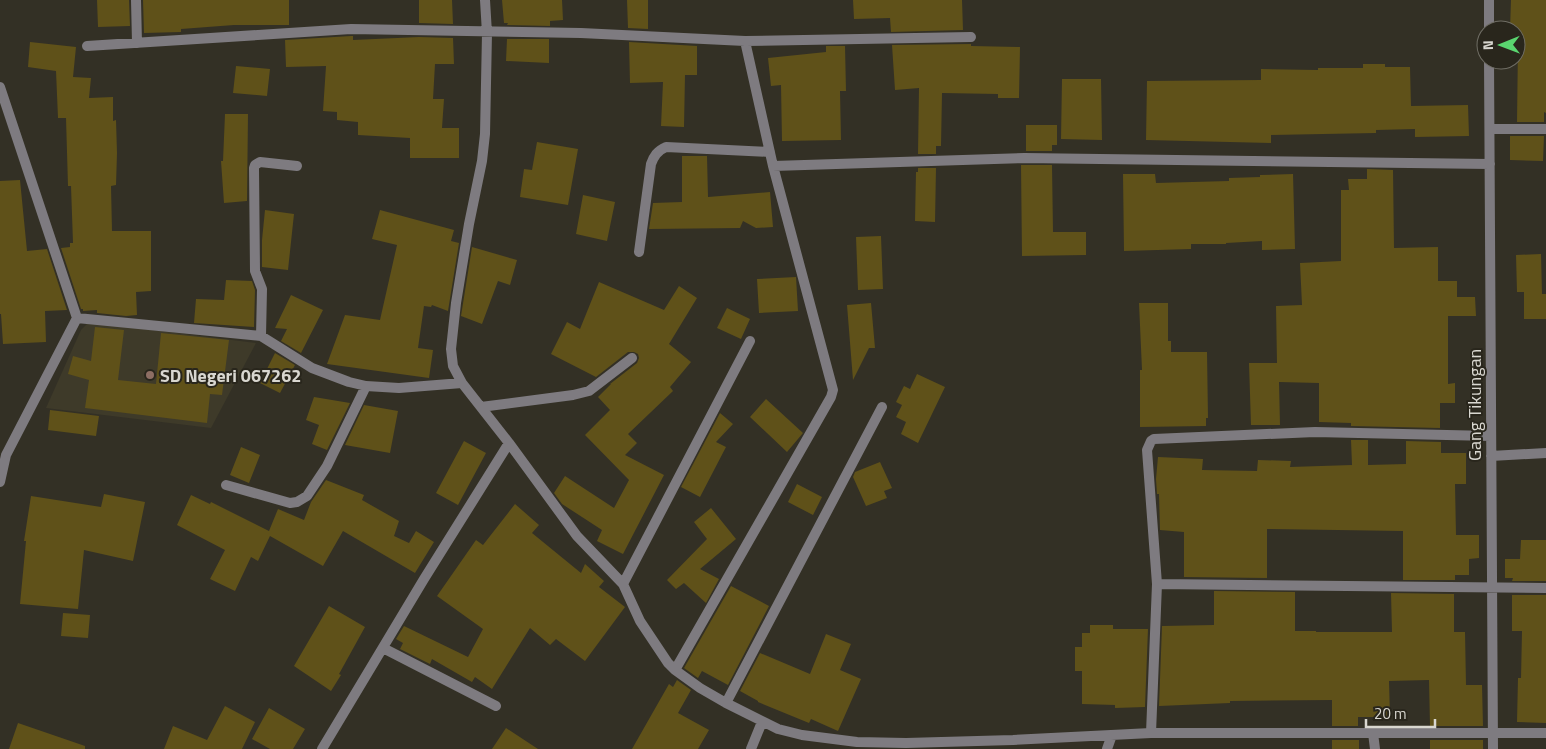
<svg xmlns="http://www.w3.org/2000/svg" width="1546" height="749" font-family="'Titillium Web',sans-serif">
  <style>
    .built { fill: #3e3a29 }
    .building { fill: #5f5119 }
    .lines { fill: none; stroke-linecap: round; stroke-linejoin: round }
    .street { stroke: #7e7b80; stroke-width: 10 }
    .education-dot { fill: #8d6e63; stroke: #29261c; stroke-width: 2 }
    .labels { text-anchor: middle; dominant-baseline: central; stroke-width: 4; stroke-linejoin: round; paint-order: stroke }
    .poi-label { font-size: 18px; font-weight: bold; fill: #d9d7d0; stroke: #29261c; text-anchor: start }
    .street-label { font-size: 18px; fill: #d9d7d0; stroke: #29261c }
  </style>
  <rect width="100%" height="100%" fill="#333025"/>
  <path class="built" d="M89,322L256,343L211,428L46,408L81,330Z"/>
  <path class="building" d="M97,0H129L130,26L98,27Z
    M143,0H289V25H234L181,29V32L144,33Z
    M419,0H452L453,24L419,23Z
    M502,0H562L563,20L550,21V26L507,25L508,23H504Z
    M627,0H648V29L628,28Z
    M853,0H962L963,30L891,32L890,18L854,19Z
    M1511,0H1546V113L1544,112V122H1517L1518,44H1516V30H1510Z
    M351,36H353V40L419,37L453,38L454,64H435L433,99H444L442,128H459V158H410V138L358,135V122L337,120V112L323,111L326,66L286,67L285,40Z
    M507,39H549V63L506,61Z
    M30,42L76,47L73,77L91,78L89,98L113,97V121L116,120L117,153L116,185L111,186L112,231H151V291L136,292L137,315L126,316L97,313V310L83,311V309H81L61,248L70,247V243H73L71,186H68L66,118H58L56,71L28,67Z
    M629,42L697,46V75H685L684,127L661,126L663,82L630,83Z
    M971,44V46L1020,47L1019,98H998V94L942,93L941,146H936V154H918L919,88L895,90L892,45Z
    M826,46H845L846,91H840L841,140L782,141L781,85L771,86L768,58L826,52Z
    M1363,64H1385V67H1410L1411,106L1468,105L1469,136L1415,137V129L1376,130V133L1271,135V143L1146,140L1147,81L1261,80V69L1318,70V68H1363Z
    M236,66L270,69L267,96L233,93Z
    M1062,79H1101L1102,140L1061,139Z
    M225,114H248L247,201L224,203L221,161H223Z
    M1026,125H1057V145H1052V151H1026Z
    M1510,136H1544L1543,161L1510,160Z
    M537,142L578,149L568,205L520,197L524,169L532,170Z
    M682,156H707L708,197L770,192L773,227L756,228L743,221L740,228L649,229L653,203L682,202Z
    M1021,165H1052L1053,232H1086V255L1022,256Z
    M918,168H936L935,222L915,221L916,172H918Z
    M1367,169L1393,170L1394,248L1438,247V281H1457V297H1475L1476,316H1448V384L1455,383V403H1440V428L1351,426V423L1319,422V383L1279,382L1280,425H1251L1249,363H1277L1276,306L1302,305L1300,263L1341,261V190H1349L1348,179H1367Z
    M1123,174H1155L1156,183L1229,181V178L1260,177V175L1293,174L1295,249L1262,250V241L1226,243V244H1191V249L1124,251Z
    M20,180L27,251L47,249L67,310L45,311L46,342L3,344L1,314H0V181Z
    M583,195L615,202L607,241L576,234Z
    M265,210L294,214L288,270L262,267V240Z
    M380,210L454,230L451,241L459,243L448,311L432,305L431,307L424,306L418,348L433,350L429,378L327,364L345,315L380,320L397,245L372,239Z
    M881,236L883,289L858,290L856,237Z
    M472,247L517,260L510,285L498,281L482,324L461,316Z
    M1541,254L1542,294H1546V319H1524V292H1517L1516,255Z
    M796,277L798,311L759,313L757,279Z
    M226,280L252,281L255,290L254,327L194,323L196,299L224,300Z
    M599,282L664,310L679,286L697,298L669,344L691,362L670,387L673,391L628,434L637,443L625,455L664,475L623,554L597,541L602,530L562,504L554,493L565,476L614,508L629,480L585,435L610,410L598,397L611,384H610L637,363L639,358L638,354L634,352H628L596,377L551,354L567,322L580,329Z
    M291,295L323,310L301,353L281,341L287,329L275,328Z
    M871,303L875,348H869L853,380L847,305Z
    M1139,303H1168V341H1171V352H1207L1208,418H1206V426L1140,427V370H1142Z
    M727,308L750,319L741,339L717,328Z
    M95,327L124,330L118,380L156,384L161,333L229,340L222,395L210,394L207,423L85,408L89,380L68,374L73,356L91,361Z
    M275,353L295,365L280,393L260,383Z
    M917,374L945,387L918,443L901,434L906,422L896,417L902,405L896,402L904,386L910,389Z
    M314,397L350,403L327,450L312,444L319,425L306,420Z
    M766,399L803,433L787,452L750,417Z
    M364,405L398,411L390,453L345,445Z
    M50,410L99,416L96,436L48,430Z
    M720,413L733,424L716,442L726,447L700,497L681,487Z
    M1351,440H1368V465L1406,464V441L1441,442V453H1466V484H1455L1456,535H1479V558L1469,559V575H1455V580H1403V531L1267,529V578L1184,577V532L1160,530L1159,494H1157L1156,479L1158,457L1203,459L1202,470L1257,471L1258,460L1291,461L1290,467L1352,465Z
    M464,441L486,453L458,505L436,493Z
    M241,447L260,455L249,483L230,475Z
    M880,462L892,488L884,491L887,498L866,506L853,477L855,472Z
    M326,480L364,495L362,500L399,521L394,536L409,543L416,531L434,542L415,573L343,531L323,566L270,536L258,561L251,557L235,591L210,579L225,550L177,525L191,495L210,504L211,502L269,531L278,509L304,520L311,502Z
    M797,484L822,497L813,515L788,502Z
    M104,494L145,502L133,561L84,550L78,609L20,604L26,541H24L31,496L101,507Z
    M515,504L539,525L532,533L581,573L585,564L604,581L599,587L625,607L585,661L556,639L550,645L530,628L492,689L475,677L472,682L432,659L430,664L400,649L403,643L396,639L404,626L468,657L483,629L437,596L476,540L483,545Z
    M711,508L736,539L700,569L719,579L706,603L684,583L676,589L667,580L707,539L694,522Z
    M1521,540H1546V581H1512L1513,578H1505V559H1520Z
    M731,586L769,606L728,685L702,671L698,678L684,668Z
    M1214,591L1295,592V631H1316V632H1392L1391,593L1454,594V632H1465L1466,685H1482L1483,726H1430L1429,680L1389,681L1390,717H1358V726H1332V700L1230,701V703L1159,706L1162,626L1214,625Z
    M1512,595H1546V723L1517,722L1518,678H1521L1522,631H1512Z
    M329,606L365,627L339,674L341,675L331,691L294,666Z
    M63,613L90,615L88,638L61,636Z
    M1090,625H1113V629H1148L1145,707L1115,708V705L1082,704V671H1075V647H1082V633H1090Z
    M826,634L851,644L840,670L861,679L838,731L811,719L809,723L758,702V701L740,691L760,653L810,674Z
    M677,680L691,690L678,713L709,730L698,749H632L669,684L673,687Z
    M225,706L255,722L242,749H164L173,726L207,740Z
    M269,708L305,729L293,749H270L252,739Z
    M18,723L85,746V749H9Z
    M506,728L538,749H492Z
    M1332,740H1359V749H1332Z
    M1430,740H1483V749H1430Z"/>
  <g class="lines">
    <path class="street" d="M136,0L137,43
      M485,0L487,33L485,134L482,161L469,224L456,303L451,349L453,366L462,383L509,443L577,536L623,584L640,621L668,663L675,670L700,688L726,703L778,729L802,735L857,742L906,743L1013,740L1151,733H1546
      M1489,0V30
      M745,41L971,37
      M87,46L351,29L581,33L745,41L773,166L833,390L831,397L675,670
      M1489,60L1493,749
      M0,87L77,318
      M1490,129H1546
      M773,166L1024,158L1490,164
      M639,252L651,164C654,156 657,151 666,147L770,152
      M261,336L262,289L255,271L254,168L255,165L260,162L297,166
      M481,407L573,395L589,391L632,358
      M1491,456L1546,453
      M0,482L6,455L77,318L261,336L312,368L349,382L366,386L399,388L462,383
      M226,485L290,503L297,502L307,496L327,466L366,386
      M623,584L750,341
      M1157,584L1546,588
      M383,648L496,706
      M726,703L882,407
      M1151,733L1157,584L1147,450L1151,441L1154,439L1315,432L1491,436
      M1373,733L1375,749
      M322,749L424,579L509,443
      M751,749L762,722
      M1107,749L1112,735"/>
  </g>
  <circle class="education-dot" cx="150" cy="375" r="5"/>
  <g class="labels">
    <g class="poi-label">
      <text x="160" y="375">SD Negeri 067262</text>
    </g>
    <g class="street-label">
      <text transform="translate(1474 405) rotate(-90)">Gang Tikungan</text>
    </g>
  </g>
  <g transform="translate(1501 45) rotate(269)"><circle r="24" fill="#29261c" stroke="#6f6d64"/>
  <path d="M0-4L9 19L0 12L-9 19Z" fill="#5ad56f"/>
  <text y="-8" font-size="14" font-weight="bold" text-anchor="middle" fill="#d9d7d0">N</text>
  </g>
  <path d="M1366 719v8h69v-8" fill="none" stroke="#d9d7d0" stroke-width="2.5"/>
  <text x="1374" y="719" font-size="15" fill="#d9d7d0" stroke="#29261c" stroke-width="4" paint-order="stroke">20 m</text>
</svg>
